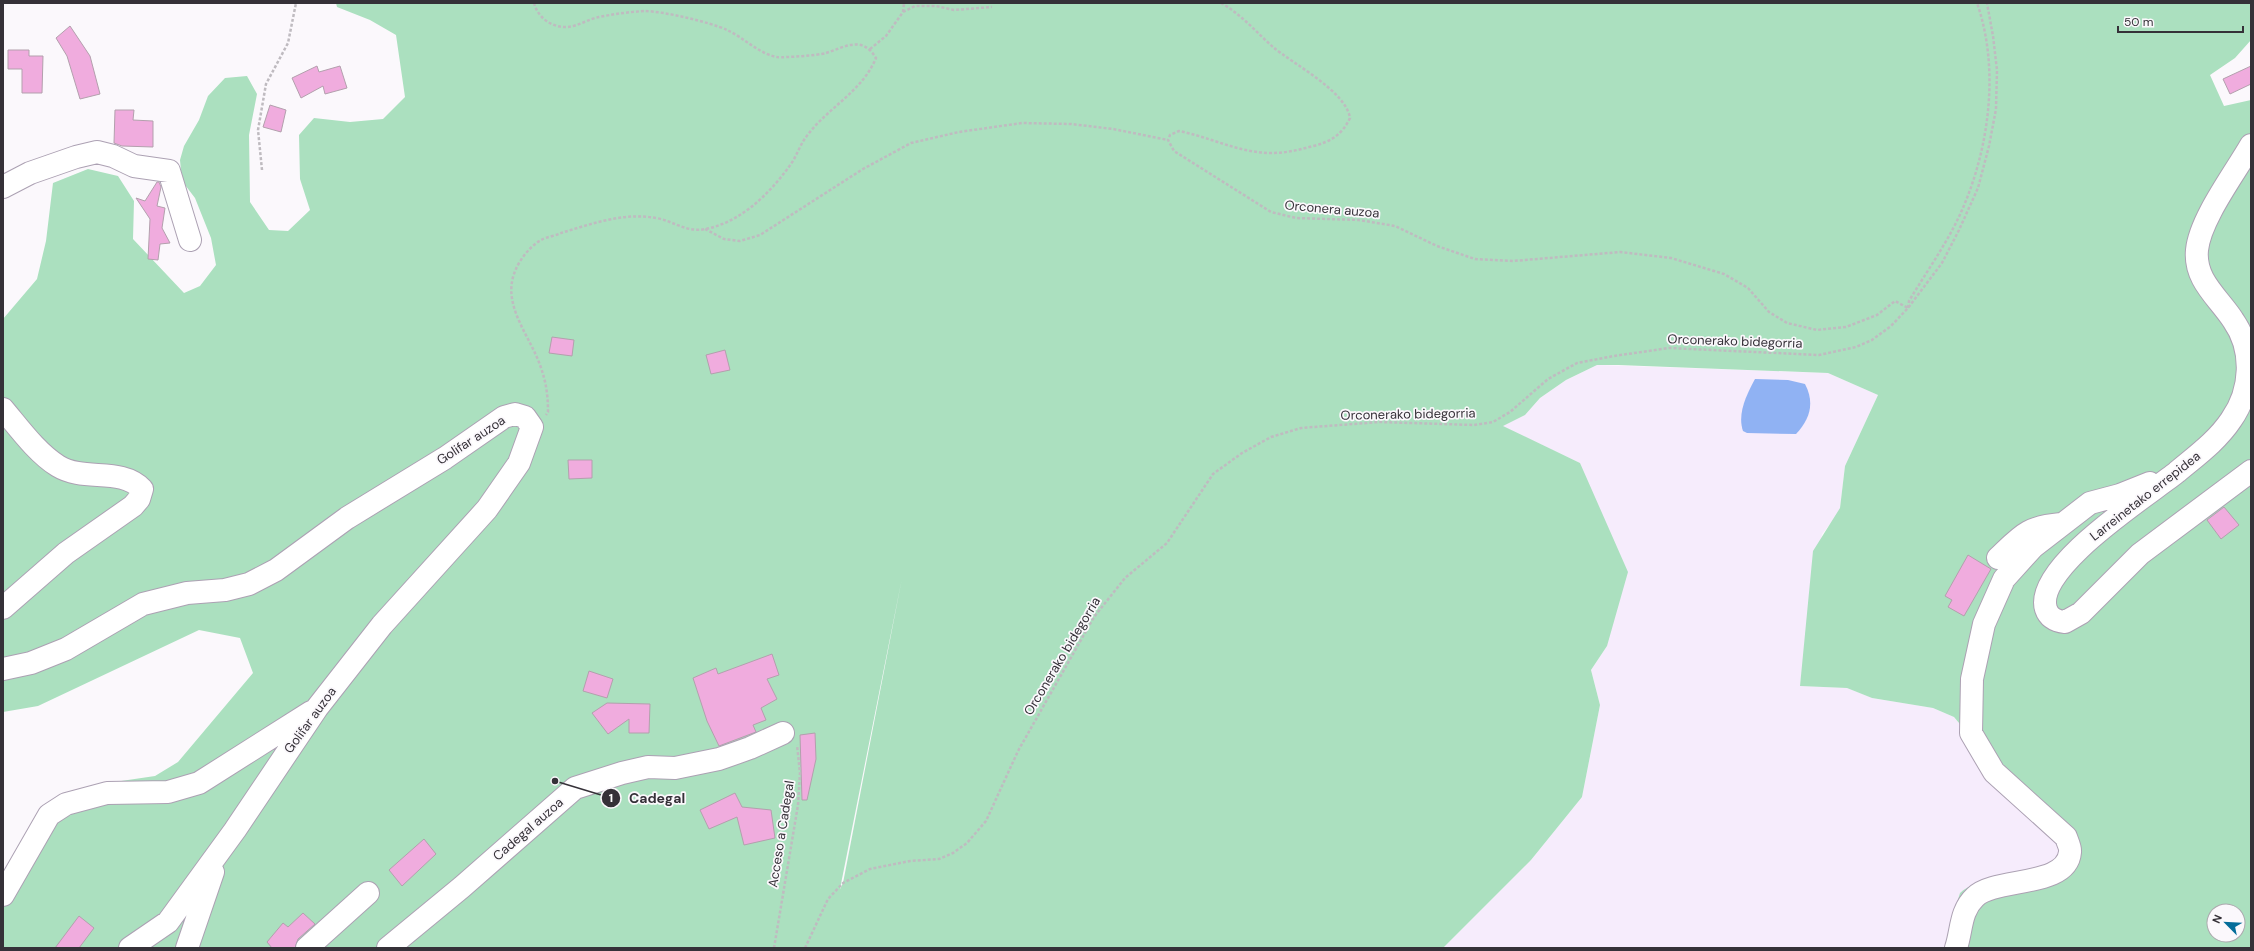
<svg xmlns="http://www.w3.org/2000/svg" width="2254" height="951" font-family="'DM Sans',sans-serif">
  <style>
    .built { fill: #f6ecfc }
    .green { fill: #abe0bf; fill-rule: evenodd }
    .water { fill: #90b2f3 }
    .building { fill: #f0acde; stroke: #b3a0ad }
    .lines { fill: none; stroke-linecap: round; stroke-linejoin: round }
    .minor-casing { stroke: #aca1b3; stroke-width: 24 }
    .path { stroke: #bfbbc0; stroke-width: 2.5; stroke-dasharray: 3 2; stroke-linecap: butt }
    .minor { stroke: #fff; stroke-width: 22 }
    .labels { text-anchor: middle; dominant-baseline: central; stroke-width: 3.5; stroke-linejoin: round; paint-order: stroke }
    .street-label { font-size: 13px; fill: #353138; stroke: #fbf8fc }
    .leader { fill: none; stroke: #353138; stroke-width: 1.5 }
    .callout-dot { fill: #353138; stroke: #fbf8fc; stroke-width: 1.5 }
    .mark-label { font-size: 12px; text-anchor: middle; font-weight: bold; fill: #fff }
    .callout-label { font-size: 14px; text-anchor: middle; font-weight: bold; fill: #353138; stroke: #fbf8fc; stroke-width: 3.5; stroke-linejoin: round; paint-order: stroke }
  </style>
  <rect width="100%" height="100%" fill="#fbf8fc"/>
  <path class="built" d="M1597,365L1828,373L1878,395L1845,466L1840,508L1836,517L1822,534L1800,686L1847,688L1872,698L1933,708L1954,717L2060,843V852L2056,861L2047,867L1960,893L1948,932L1947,948H1443L1531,860L1582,797L1600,705L1591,670L1607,646L1580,463L1502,426L1525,415L1540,398L1566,380Z"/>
  <path class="green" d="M336,3H2251V40L2235,58L2210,75L2224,106L2251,100V948H1947L1948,932L1960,893C1977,878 2006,879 2027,873C2037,869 2046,865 2056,861L2060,852V843L1954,717L1933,708L1872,698L1847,688L1800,686L1813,551L1840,508L1845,466L1878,395L1828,373L1618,365H1597L1566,380L1540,398L1525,415L1503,426L1580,463L1628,572L1607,646L1591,670L1600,705L1582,797L1531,860L1443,948H3V877L94,785L155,776L178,762L253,673L240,638L199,630L38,706L3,712V319L37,279L46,241L53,183L88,169L118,176L134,201L133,239L184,293L200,286L216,265L211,238L195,198L182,181L180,160L184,146L199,120L208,96L225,78L247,76L257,94L249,135L250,202L269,230L288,231L310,210L300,179L299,135L314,118L350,122L383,119L405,97L396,35L370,20L337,7ZM902,578L843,883L840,889ZM2214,911H2238V935H2214Z"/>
  <path class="water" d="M1755,379L1788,380L1805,384C1815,403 1810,419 1796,434L1747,433L1743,431C1737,413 1747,394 1755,379Z"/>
  <path class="building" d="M70,26L90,56L100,94L80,99L67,56L56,38Z
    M8,50H29V56H43L42,93H22V69H8Z
    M317,66L319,72L340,66L347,88L325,94L323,86L301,98L292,78Z
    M2251,66V84L2230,94L2223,79Z
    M270,105L286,110L281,132L263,127Z
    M115,110H134L133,120L153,121V147L122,146L114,143Z
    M157,182H159L161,187L157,206L165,208L162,228L170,243L160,244L158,260L148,259L150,219L136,198L145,201Z
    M552,337L574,340L572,356L549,353Z
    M725,350L730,370L711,374L706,355Z
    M568,460H592V478L569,479Z
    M2224,507L2239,525L2221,539L2207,520Z
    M1968,555L1991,569L1964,616L1948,607L1952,600L1945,596Z
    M772,654L779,675L767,679L777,699L761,708L766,720L753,725L756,732L719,746L707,721L693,678L716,668L718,674Z
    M589,671L613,679L607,698L583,691Z
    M607,703L650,704L649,733H629V719L608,734L592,713Z
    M815,733L816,759L807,800H802L800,735Z
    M735,793L742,807L771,810L775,838L744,845L737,817L709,829L700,810Z
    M424,839L436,854L402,886L389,870Z
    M303,913L315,924L298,939L295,948H272L267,942L283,923L288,927Z
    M79,916L94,928L79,948H55Z"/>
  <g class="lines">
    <defs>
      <path id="minor" d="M2251,145C2235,173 2200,219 2197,250C2194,280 2218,297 2233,320C2254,350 2252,390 2231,420C2217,441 2196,456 2177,472C2147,496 2033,568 2046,609C2049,618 2056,621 2065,622L2081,613L2140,554L2251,471
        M3,187L30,173L76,157L97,152L113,156L134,166L169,171L190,240
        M3,409C19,428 37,453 58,466C84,482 121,467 142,489L139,499L133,506L66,553L3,608
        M1998,558C2022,535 2027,527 2061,524
        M3,669L31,663L66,649L143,604L187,593L225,590L249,584L276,570L347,518L445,458L504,417L515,414L525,417L532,427L519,463L487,509L382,625L317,708L235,830L168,922L130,948
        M3,895L49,815L66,804L107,793L168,792L199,783L311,712
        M187,948L213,872
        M307,948L368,893
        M388,948L462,887L575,788L622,773L648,767L675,768L719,759L750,748L783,733
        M1956,948C1962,930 1960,911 1975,897C1995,877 2067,888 2070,852C2071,848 2067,841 2066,837L1994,772L1971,733L1972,679L1984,624L2004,579L2033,547L2090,503L2120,495L2150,483"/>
    </defs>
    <use href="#minor" class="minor-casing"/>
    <path class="path" d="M534,3C538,18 552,28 568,27C578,26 589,19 599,17C614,14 629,12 644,11C662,11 710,22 727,30C743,37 759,54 777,57C784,58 820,55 826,53C845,47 862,35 876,58C862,92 827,108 806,137C800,145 797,155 791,164C770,193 743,221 706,229C686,233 674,221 656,218C624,212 591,224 561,233C555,236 546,237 541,240C527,248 514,267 512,282C507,311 531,339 540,365C546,381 548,395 548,412L546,415
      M1221,3C1241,14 1256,32 1273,47C1293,64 1346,91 1350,118C1342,135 1330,142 1313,146C1299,150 1286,153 1271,153C1239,153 1210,137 1179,131L1170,135L1168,140L1174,151L1271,212L1296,218L1359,220L1395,226L1437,246L1475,259L1513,261L1620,252L1671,258L1724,274L1748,288L1769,312L1787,323L1817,330L1846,327L1877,315L1895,301L1908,308
      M903,12L904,3
      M870,49L886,36L903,12L915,6H936L954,10L992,7
      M262,170L258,130L266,84L288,43L296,3
      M705,229L724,239L740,241L760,235L863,169L911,143L959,132L1022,123L1071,124L1113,129L1168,140
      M1908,308L1909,301C1928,269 1951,238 1965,203C1990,142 1999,66 1977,3
      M774,948L798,805L800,773L797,745
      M805,948L828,899L843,883L870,869L910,861L939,859L953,853L967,843L986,821L1018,751L1094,617L1125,578L1167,543L1213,474L1242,453L1271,437L1301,428L1379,422L1474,425L1493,422L1510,412L1548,379L1577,363L1614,356L1669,348L1819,355L1856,347L1872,340L1891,326L1908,308L1942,263L1959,230L1978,188L1989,146L1996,109L1997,70L1993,36L1987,3"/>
    <use href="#minor" class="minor"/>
  </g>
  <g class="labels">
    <g class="street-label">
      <text transform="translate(1332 209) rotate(5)">Orconera auzoa</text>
      <text transform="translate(1735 341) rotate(2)">Orconerako bidegorria</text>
      <text transform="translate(1408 414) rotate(-1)">Orconerako bidegorria</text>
      <text transform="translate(471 440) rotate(-33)">Golifar auzoa</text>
      <text transform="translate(2145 496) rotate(-38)">Larreinetako errepidea</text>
      <text transform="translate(1062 656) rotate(-59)">Orconerako bidegorria</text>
      <text transform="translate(310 720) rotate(-54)">Golifar auzoa</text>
      <text transform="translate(528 829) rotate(-41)">Cadegal auzoa</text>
      <text transform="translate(781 834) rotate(-81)">Acceso a Cadegal</text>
    </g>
  </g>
  <path class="leader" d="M555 781L611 798"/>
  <g class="callout-dot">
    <circle cx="555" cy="781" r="4"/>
    <circle cx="611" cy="798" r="10"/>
  </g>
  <g class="mark-label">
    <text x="611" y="802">1</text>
  </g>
  <g class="callout-label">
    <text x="657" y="803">Cadegal</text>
  </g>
  <rect width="2254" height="951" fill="none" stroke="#353138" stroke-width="8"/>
  <g transform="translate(2226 923) rotate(294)"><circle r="19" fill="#fbf8fc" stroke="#aca8ae"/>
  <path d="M0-3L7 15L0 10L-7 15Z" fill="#056d9a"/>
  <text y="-6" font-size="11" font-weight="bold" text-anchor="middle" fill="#353138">N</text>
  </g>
  <path d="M2118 26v6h125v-6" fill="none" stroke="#353138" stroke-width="2"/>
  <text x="2124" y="26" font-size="12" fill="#353138" stroke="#fbf8fc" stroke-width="3" paint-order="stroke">50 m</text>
</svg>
